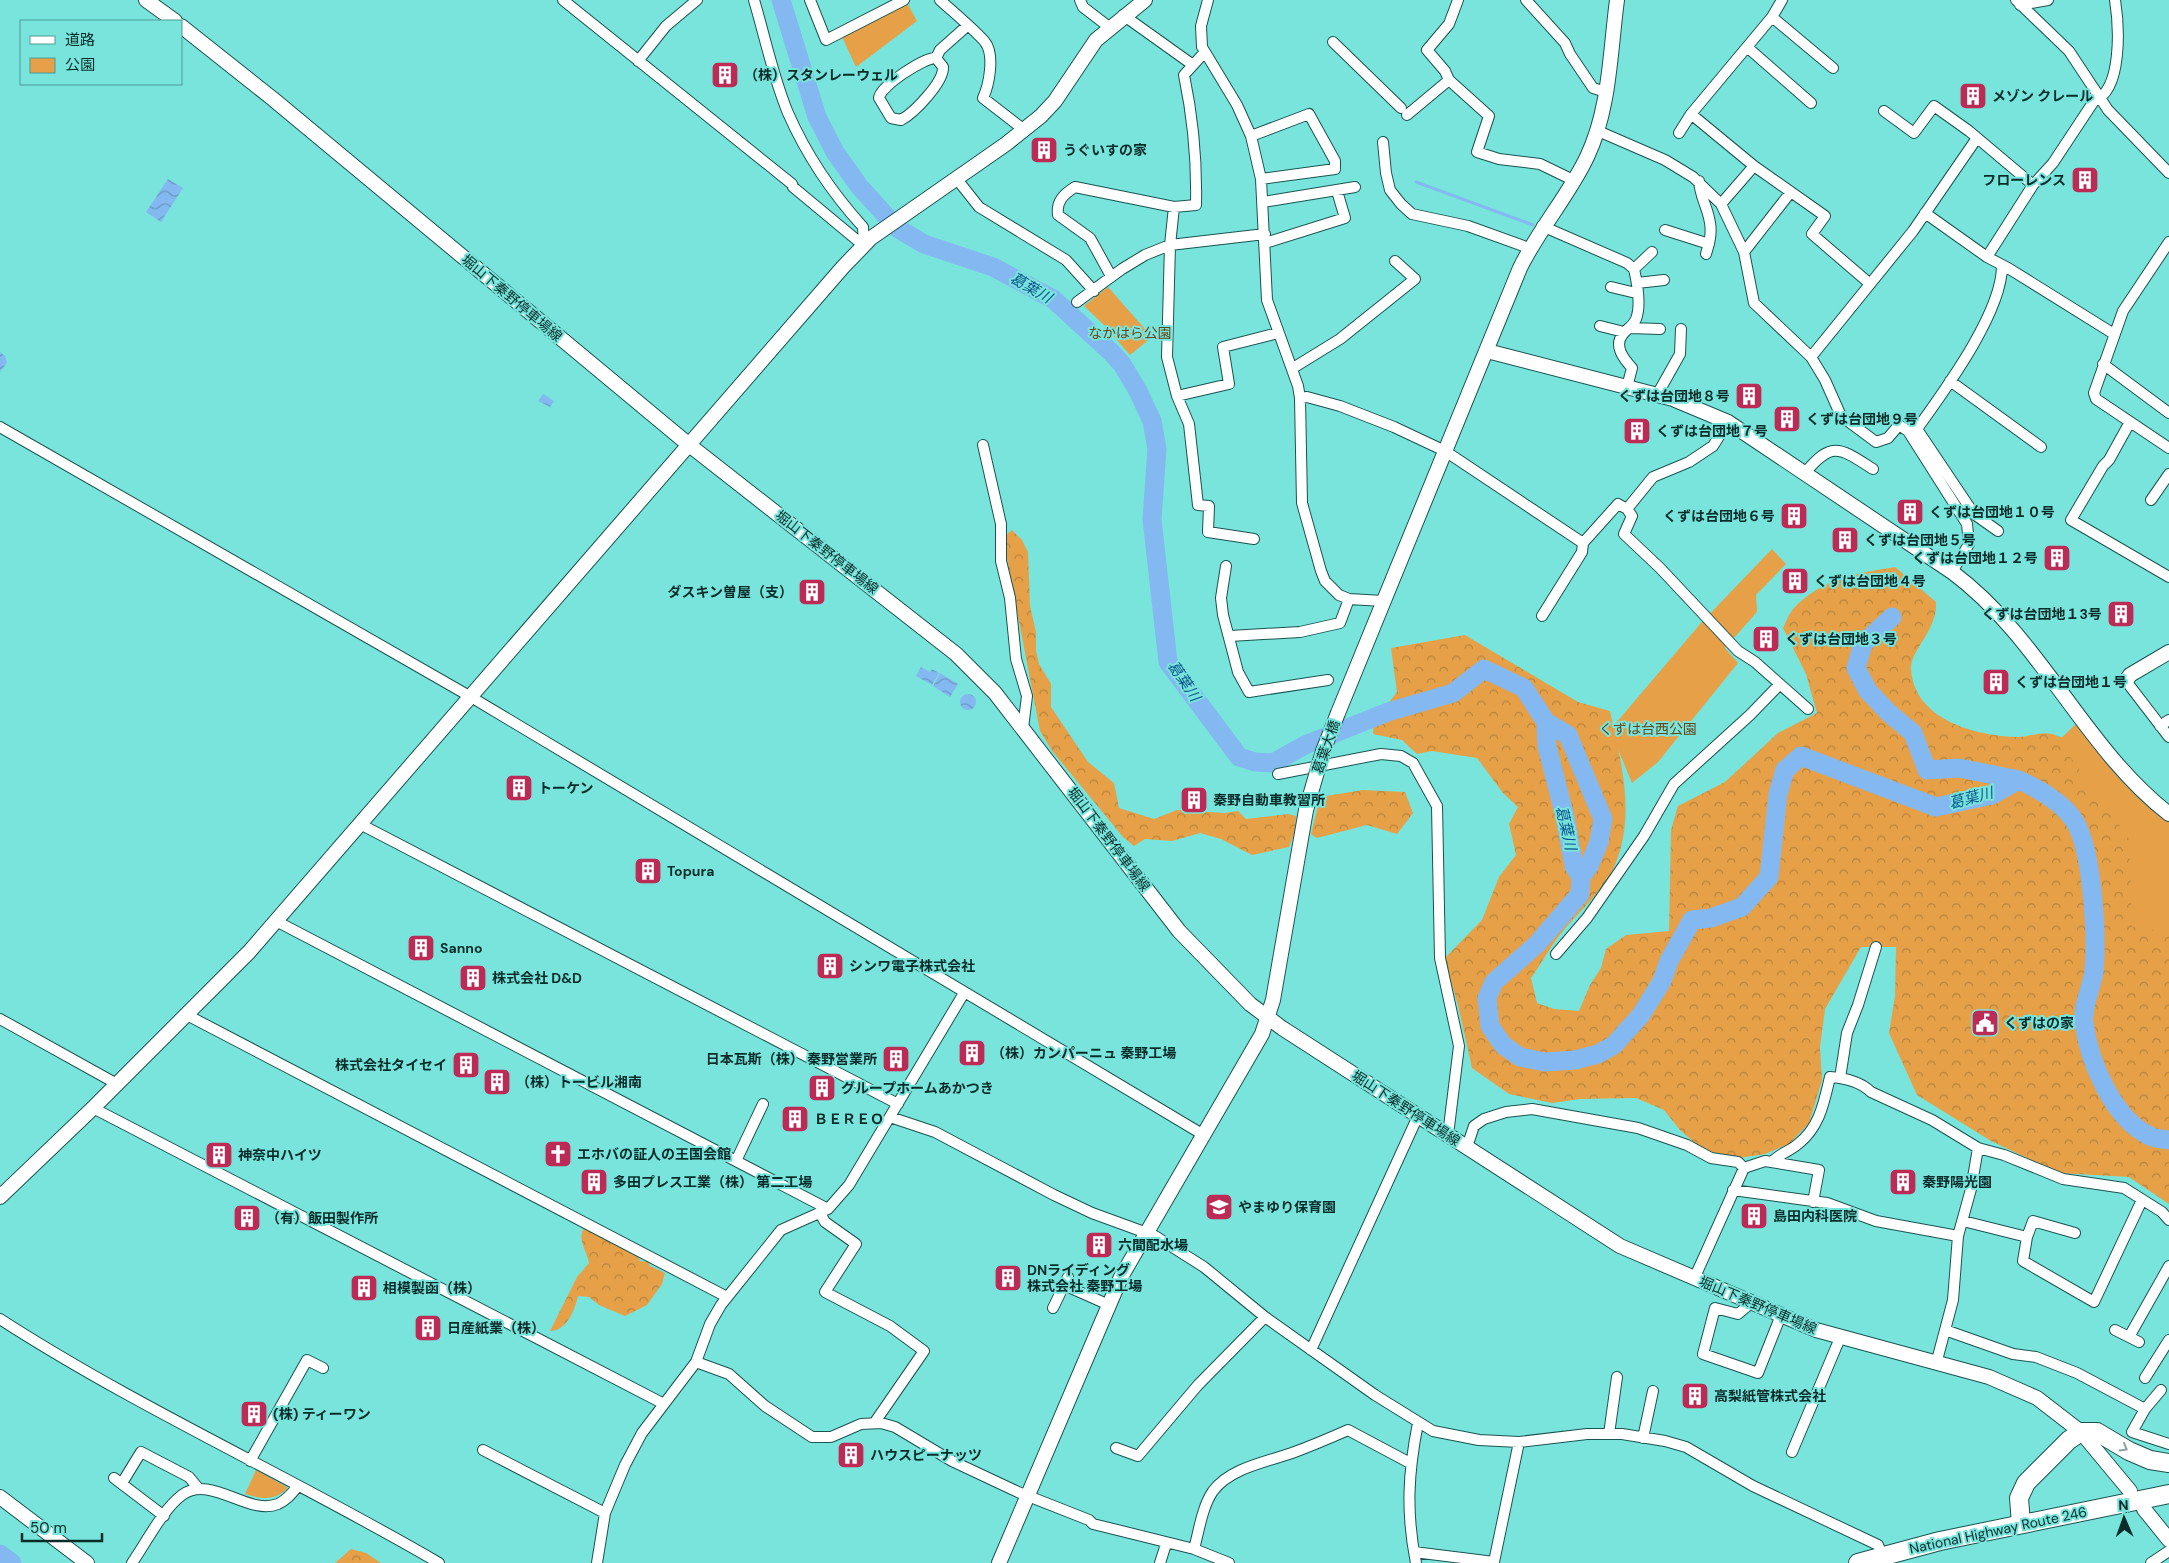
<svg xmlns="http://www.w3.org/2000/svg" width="2169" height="1563" font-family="'DM Sans','Noto Sans JP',sans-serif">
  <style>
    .forest { fill: url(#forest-crowns) }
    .park { fill: #e6a047 }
    .water { fill: url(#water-waves) }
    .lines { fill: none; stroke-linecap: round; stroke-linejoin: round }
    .stream { stroke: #83b9f0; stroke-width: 3 }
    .river { stroke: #83b9f0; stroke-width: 19 }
    .street-casing { stroke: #195451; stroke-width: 12 }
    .secondary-casing { stroke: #195451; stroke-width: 16 }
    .highway-casing { stroke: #195451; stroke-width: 20 }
    .street { stroke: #fff; stroke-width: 10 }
    .secondary { stroke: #fff; stroke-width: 14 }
    .highway { stroke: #fff; stroke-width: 18 }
    .secondary-bridge-casing { stroke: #195451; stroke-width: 16; stroke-linecap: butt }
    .secondary-bridge { stroke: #fff; stroke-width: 14 }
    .oneway { stroke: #90a09f }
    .labels { text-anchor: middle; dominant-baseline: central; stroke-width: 4; stroke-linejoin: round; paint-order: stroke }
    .poi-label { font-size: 14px; font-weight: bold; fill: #082c2a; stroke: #79e4dc; text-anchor: start }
    .street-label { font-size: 14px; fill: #082c2a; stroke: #79e4dc }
    .park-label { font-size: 14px; fill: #684517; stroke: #79e4dc }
    .water-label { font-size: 15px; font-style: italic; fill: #0c548d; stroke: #79e4dc }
  </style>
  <defs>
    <pattern id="forest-crowns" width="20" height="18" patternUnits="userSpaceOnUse" patternTransform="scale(1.25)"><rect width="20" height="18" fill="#e6a047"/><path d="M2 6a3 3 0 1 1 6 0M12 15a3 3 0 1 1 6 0" fill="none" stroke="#b8833b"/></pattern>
    <pattern id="water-waves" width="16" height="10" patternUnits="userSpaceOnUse" patternTransform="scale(1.25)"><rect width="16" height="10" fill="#83b9f0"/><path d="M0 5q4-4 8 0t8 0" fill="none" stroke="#6997c3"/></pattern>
  </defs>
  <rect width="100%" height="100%" fill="#79e4dc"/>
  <path class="forest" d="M1012,530L1022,540L1028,552L1030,606L1036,632V651L1039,664L1051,684V707L1088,762L1114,783L1119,808L1154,819L1177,810L1225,813L1238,811L1246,819L1288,814L1296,816L1295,832L1289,847L1252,855L1221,839L1200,833L1172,841L1145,839L1134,846L1123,837L1053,752L1040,731L1006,553V535Z
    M1895,567L1936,602C1938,629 1911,650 1911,668C1913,720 1976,736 2018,737C2028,737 2042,731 2052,734C2069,739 2087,751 2103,759L2136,833L2169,882V1204L2129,1177L2059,1173L1991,1141L1917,1095L1889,1033L1895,996L1896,947H1861L1825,1009L1820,1047L1822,1080L1809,1123L1789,1144L1765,1154L1739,1158L1703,1150L1680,1130L1664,1110L1636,1098L1580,1099L1552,1103L1509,1094L1472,1068L1458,1005L1444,959L1482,920L1499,877L1516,855L1509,824L1518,807L1503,793L1477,758L1432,751L1417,754L1402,740L1373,734L1374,722L1397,692L1391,648L1465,635L1578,702L1610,711C1621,762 1636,814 1615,865C1607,886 1578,913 1563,931C1551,945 1542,963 1531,978L1537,1003L1554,1009L1579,1011L1590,985L1601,968L1606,949L1626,935L1669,931L1671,830L1678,806L1725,782L1778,733L1817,713L1806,674L1783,628C1786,622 1789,613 1794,608C1821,579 1859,573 1895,567Z
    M1363,790L1405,792L1413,813L1397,834L1367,825L1317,838L1311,834L1318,806L1326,796Z
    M586,1225L637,1254L640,1261L648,1262L650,1266L665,1273L662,1284L647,1305L625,1316L599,1305L589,1297L578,1296C575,1309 567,1331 550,1331L577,1277L589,1263C587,1251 575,1237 586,1225Z
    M351,1549L366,1553L381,1563H335Z"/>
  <path class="park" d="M907,3L917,21L856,67L842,37Z
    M1108,287L1152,337L1130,355L1105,326L1084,306Z
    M1772,549L1786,564L1756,595L1757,612L1725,648L1738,663L1658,762L1632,783L1610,730L1701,623Z
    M2076,724C2103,759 2131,798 2169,821V932L2132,927L2129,839L2070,757L2056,743Z
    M256,1470L287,1487V1489C273,1501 262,1499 245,1494Z"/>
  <path class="water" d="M168,179L183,188L161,222L146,212Z
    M0,352L5,356L7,363L0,372Z
    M543,394L554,401L550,407L538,401Z
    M921,667L930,672L932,669L939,673L932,685L916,676Z
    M940,673L958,684L950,697L933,686Z
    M960 702a8 8 0 1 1 16 0a8 8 0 1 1-16 0Z"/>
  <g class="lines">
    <path class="stream" d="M1416,182L1533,225"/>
    <path class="river" d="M781,0L817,117L835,152L859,186L897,228L924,244L993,267L1053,299L1111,352L1122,364L1138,391L1152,421L1157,449L1152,519L1168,662L1239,757L1255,762L1273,763L1305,745L1388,712L1453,693L1484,669L1524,688L1546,722L1547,746L1565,817L1574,866L1581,877L1580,894L1537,944L1494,982L1487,998L1490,1026L1503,1045L1520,1057L1545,1062L1575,1060L1598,1054L1614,1045L1641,1015L1662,981L1669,961L1692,920L1711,918L1742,907L1769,877L1778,794L1785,770L1801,756L1936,807L1992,795L2019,780C2038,789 2057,799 2071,816C2093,842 2097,936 2094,971C2092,987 2082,1006 2084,1023C2089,1061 2113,1119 2150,1136C2156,1139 2163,1139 2169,1140
      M1892,617L1863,644L1856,668L1868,691L1889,713L1913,733L1927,770L1959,768L2019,780
      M1546,722L1568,735L1603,819L1599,842L1589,866L1581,877
      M0,1554L12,1563"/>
    <defs>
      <path id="street" d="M563,0L792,184L793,187L864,246
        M754,0C765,37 773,77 788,113C806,154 833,194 863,227L864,246
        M810,0L826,40L904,0
        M940,0C952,11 975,30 985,42C995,55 989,85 983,98L1023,129
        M1080,0L1083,7L1109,27
        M1208,0L1201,26L1202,47L1237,105L1251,136L1261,179L1267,300L1298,386L1300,398L1302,503L1321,571L1325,581L1339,595L1349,599L1383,601
        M1458,0L1449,24L1427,50L1445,71L1449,80L1489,116L1477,152L1499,159L1540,164L1573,180
        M1526,0L1565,43L1570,54L1593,88L1606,92
        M2016,0L2069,51L2108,110L2169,173
        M2020,5L2048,0
        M1123,15L1193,65
        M1772,17L1833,68
        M1333,42L1401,108
        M1747,47L1811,103
        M936,58L943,67C944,82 914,113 901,120L891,118L879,98C880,86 925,57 936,58L940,50L967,26
        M638,61L666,26L697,0
        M1884,111L1914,133L1934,106L1969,131L2033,185
        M1691,114L1754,166L1825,216L1812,234L1869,283
        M1407,115L1449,80
        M1598,131L1665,160L1693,177L1721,204L1744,252L1754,303L1811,357L1825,380L1841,416L1876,442L1888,438L1899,425L1908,431L1967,524L1969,544L1952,572
        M1679,133L1691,114L1772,17L1782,0
        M1251,136L1309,114L1335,161V169L1261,179
        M1383,142L1386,173L1390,190L1401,204L1412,214L1468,226L1529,248
        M956,178L979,207L1066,260L1094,291
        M1699,181C1700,197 1708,208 1710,223C1712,234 1709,244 1706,254
        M1263,202L1355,187
        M1721,204L1754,166
        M1174,207L1170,245L1167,357L1177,396L1189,424L1198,505L1209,506L1208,532L1254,539
        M1925,213L1987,257L2008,268L2114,334
        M1542,226L1627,263L1634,269C1637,282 1641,306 1636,319C1633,326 1627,329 1623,334C1613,346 1624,359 1632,368L1627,387
        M1665,230L1709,244
        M2169,242L2123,311L2094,393L2096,399L2169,448
        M1265,243L1345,218L1337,191
        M1744,252L1790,193
        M1987,257L2033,185L2053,163L2094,101C2123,90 2119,25 2115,0
        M1634,269L1652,252
        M1111,276L1090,238L1058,215C1056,201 1064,194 1075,187L1174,207L1196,205C1197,161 1193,118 1184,75L1204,53
        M1637,283L1664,280
        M1611,287L1636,293
        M1077,302L1122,269L1145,255L1170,245L1265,234
        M1600,326L1624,332
        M1630,328L1660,329
        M1811,357L1913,231L1977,138
        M2103,364L2169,413
        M1293,368L1340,339L1415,279L1395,261
        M1950,381L2041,447
        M1657,395L1680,354L1681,329
        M1177,396L1229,384L1223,347L1278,333
        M1300,398L1307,397L1340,406L1394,427L1445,451L1583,543
        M2130,422L2109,460L2103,466L2071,520L2169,577
        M0,427L471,697L1202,1134
        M1917,429L1974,514L1998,531
        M1908,431L1917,429C1944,391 2002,313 2002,266
        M983,445L1001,524V561L1010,598L1016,659L1027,696L1023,728
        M1805,473C1832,440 1840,448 1873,469
        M2151,500L2169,474
        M1627,509L1653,477L1689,462L1713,446L1728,422
        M1226,566L1221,598L1223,615L1238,672L1249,692L1328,680
        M1542,616L1582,552L1583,543L1618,504L1627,509L1632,516L1624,534L1660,568L1738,651L1755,662L1808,709
        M1230,636L1300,632L1340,623L1349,599
        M2126,681L2169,737
        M2160,726L2169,720
        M1278,774L1381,754L1401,756L1413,763L1437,806L1440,958L1459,1046L1448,1135
        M360,824L898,1104
        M276,921L828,1209
        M1556,954L1587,918L1644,836L1674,784L1750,715L1780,684
        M185,1014L727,1297
        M0,1019L117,1084
        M1840,1078L1847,1033L1858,1005L1876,947
        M93,1108L664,1404
        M890,1117L935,1132L1054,1195L1092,1213L1155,1236L1204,1267L1265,1317L1375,1395L1433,1431L1479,1440L1519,1442L1587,1434H1622L1665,1441L1686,1447L1753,1486L1878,1545L1884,1560
        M1467,1147L1474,1126L1484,1119L1506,1112L1532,1109L1638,1128L1687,1145L1711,1158L1738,1162L1744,1168
        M736,1161L763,1104
        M1772,1162C1779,1154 1790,1151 1798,1144C1820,1127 1824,1102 1830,1077C1844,1078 1861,1082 1871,1092L1932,1120L1978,1148L2004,1155L2063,1179L2124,1188L2162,1212L2169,1220
        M1733,1190L1827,1203L1876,1221L1958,1236
        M820,1213L825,1222L856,1244L825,1292L890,1326L924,1351L875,1422
        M1963,1221L2027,1237
        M2075,1233L2033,1221L2027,1237L2023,1261L2094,1302L2142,1200
        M1694,1279L1744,1168L1765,1161L1819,1170L1813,1202
        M1064,1285L1109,1305
        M1751,1303L1738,1314L1715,1308L1703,1354L1758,1373L1781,1315
        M1053,1308L1068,1277
        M0,1319C141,1410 294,1478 439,1563
        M1945,1330L2013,1354L2036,1357L2077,1373L2145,1409L2132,1432L2169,1444
        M2115,1330L2139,1342
        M2129,1337L2169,1266
        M1311,1350L1418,1116
        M696,1362L729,1374L765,1406L812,1437H831L861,1424L881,1423L895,1427L952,1461L1018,1492L1089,1520L1093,1524L1194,1549L1229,1563
        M1936,1364L1953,1300L1958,1236L1971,1189L1978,1148
        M2145,1378L2169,1340
        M2145,1409L2161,1390
        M1609,1434L1617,1377
        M1643,1438L1653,1391
        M1116,1448L1138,1456L1198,1385L1265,1317
        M483,1450L605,1513
        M1792,1452L1840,1338
        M250,1461L307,1360L323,1368
        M114,1478L164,1516
        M122,1483L141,1452L189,1477L199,1489
        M1194,1549C1199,1531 1202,1507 1213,1491C1230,1468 1266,1462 1292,1453C1311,1446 1330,1438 1348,1430L1410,1463
        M1414,1552L1494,1562L1519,1442
        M132,1563C146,1543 163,1509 182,1495C211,1474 248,1516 278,1504C287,1500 292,1493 298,1486
        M597,1563L605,1513L625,1465L642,1433L696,1362L710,1324L721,1305L781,1230L828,1209L849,1185L964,993
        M1160,1563L1166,1544
        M1416,1563C1406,1513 1408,1473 1418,1423
        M2151,1563L2169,1551"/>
      <path id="secondary" d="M146,0L175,21
        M181,26L273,99L688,444L956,654L995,693L1179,931L1250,1004L1282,1028L1620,1246L1816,1330L1989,1377L2037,1398L2081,1432L2130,1491
        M1487,351L1673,399L1728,422L1952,572C2041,638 2083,747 2169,814
        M2126,681L2130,675L2169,652
        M1338,713L1520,268C1539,229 1569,195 1587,157C1610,109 1610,52 1617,0
        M0,1197L93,1108L249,952L843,267L871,238L1006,144L1041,116L1055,101L1096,40L1145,0
        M0,1497L87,1563
        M2144,1509L2169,1540
        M999,1563L1121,1277L1262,1034L1273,1000L1306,810"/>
      <path id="highway" d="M2021,1524L2019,1498L2026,1483L2069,1440L2081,1432H2097L2129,1451L2150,1460L2169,1463
        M1858,1563L1940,1541L2169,1494"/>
    </defs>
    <use href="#street" class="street-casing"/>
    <use href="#secondary" class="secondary-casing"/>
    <use href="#highway" class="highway-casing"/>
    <use href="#street" class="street"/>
    <use href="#secondary" class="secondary"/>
    <use href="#highway" class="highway"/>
    <defs>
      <path id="secondary-bridge" d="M1306,810L1323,751L1338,713"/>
    </defs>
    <use href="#secondary-bridge" class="secondary-bridge-casing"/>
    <use href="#secondary-bridge" class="secondary-bridge"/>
  </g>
  <defs><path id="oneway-chevron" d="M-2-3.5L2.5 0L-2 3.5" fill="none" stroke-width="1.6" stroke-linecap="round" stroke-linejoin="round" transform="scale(1.25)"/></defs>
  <use class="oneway" href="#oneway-chevron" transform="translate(2124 1448) rotate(30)"/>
  <defs>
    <symbol id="building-square" viewBox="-11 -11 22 22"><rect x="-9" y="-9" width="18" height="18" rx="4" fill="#bb2b55" stroke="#79e4dc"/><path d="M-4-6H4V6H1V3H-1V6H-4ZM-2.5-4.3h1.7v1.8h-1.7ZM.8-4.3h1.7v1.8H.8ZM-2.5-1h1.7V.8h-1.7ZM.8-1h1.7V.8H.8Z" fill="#fff"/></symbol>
    <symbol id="civic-square" viewBox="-11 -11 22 22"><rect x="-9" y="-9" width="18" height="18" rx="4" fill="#bb2b55" stroke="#79e4dc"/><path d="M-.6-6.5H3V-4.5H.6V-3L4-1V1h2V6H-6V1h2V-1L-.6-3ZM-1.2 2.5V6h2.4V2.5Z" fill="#fff"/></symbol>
    <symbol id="church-square" viewBox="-11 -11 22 22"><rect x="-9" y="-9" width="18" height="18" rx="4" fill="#bb2b55" stroke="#79e4dc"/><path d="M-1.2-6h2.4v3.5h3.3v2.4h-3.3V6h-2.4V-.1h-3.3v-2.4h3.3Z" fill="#fff"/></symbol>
    <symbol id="school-square" viewBox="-11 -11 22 22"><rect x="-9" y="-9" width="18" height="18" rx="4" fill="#bb2b55" stroke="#79e4dc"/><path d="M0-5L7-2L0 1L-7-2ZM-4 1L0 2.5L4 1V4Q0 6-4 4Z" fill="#fff"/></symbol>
  </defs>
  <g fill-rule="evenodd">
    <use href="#building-square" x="709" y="59" width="32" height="32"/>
    <use href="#building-square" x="1957" y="80" width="32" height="32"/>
    <use href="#building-square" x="1028" y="134" width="32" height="32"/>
    <use href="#building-square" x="2069" y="164" width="32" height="32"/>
    <use href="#building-square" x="1733" y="380" width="32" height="32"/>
    <use href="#building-square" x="1771" y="403" width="32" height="32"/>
    <use href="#building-square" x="1621" y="415" width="32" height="32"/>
    <use href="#building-square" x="1894" y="496" width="32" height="32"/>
    <use href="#building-square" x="1778" y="500" width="32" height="32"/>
    <use href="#building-square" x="1829" y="524" width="32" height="32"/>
    <use href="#building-square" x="2041" y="542" width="32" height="32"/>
    <use href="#building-square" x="1779" y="565" width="32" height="32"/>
    <use href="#building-square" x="796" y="576" width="32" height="32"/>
    <use href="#building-square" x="2105" y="598" width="32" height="32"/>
    <use href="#building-square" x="1750" y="623" width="32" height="32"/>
    <use href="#building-square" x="1980" y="666" width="32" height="32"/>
    <use href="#building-square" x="503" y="772" width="32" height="32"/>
    <use href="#building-square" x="1178" y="784" width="32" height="32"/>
    <use href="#building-square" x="632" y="855" width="32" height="32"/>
    <use href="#building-square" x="405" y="932" width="32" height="32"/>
    <use href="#building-square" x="814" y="950" width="32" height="32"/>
    <use href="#building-square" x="457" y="962" width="32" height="32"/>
    <use href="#civic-square" x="1969" y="1007" width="32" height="32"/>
    <use href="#building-square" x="956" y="1037" width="32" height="32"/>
    <use href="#building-square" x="880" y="1043" width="32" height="32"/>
    <use href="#building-square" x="450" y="1049" width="32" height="32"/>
    <use href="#building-square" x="481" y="1066" width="32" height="32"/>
    <use href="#building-square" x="806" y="1072" width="32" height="32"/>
    <use href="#building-square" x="779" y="1103" width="32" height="32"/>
    <use href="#church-square" x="542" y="1138" width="32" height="32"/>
    <use href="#building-square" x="203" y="1139" width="32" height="32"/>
    <use href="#building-square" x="578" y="1166" width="32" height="32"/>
    <use href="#building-square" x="1887" y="1166" width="32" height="32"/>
    <use href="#school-square" x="1203" y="1191" width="32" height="32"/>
    <use href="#building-square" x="1738" y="1200" width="32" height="32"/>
    <use href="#building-square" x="231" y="1202" width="32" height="32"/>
    <use href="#building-square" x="1083" y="1229" width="32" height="32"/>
    <use href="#building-square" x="992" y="1262" width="32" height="32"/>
    <use href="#building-square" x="348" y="1272" width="32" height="32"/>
    <use href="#building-square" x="412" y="1312" width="32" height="32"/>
    <use href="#building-square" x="1679" y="1380" width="32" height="32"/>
    <use href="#building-square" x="238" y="1398" width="32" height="32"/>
    <use href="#building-square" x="835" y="1439" width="32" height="32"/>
  </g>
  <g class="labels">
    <g class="poi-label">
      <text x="744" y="75">（株）スタンレーウェル</text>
      <text x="1992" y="96">メゾン クレール</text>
      <text x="1063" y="150">うぐいすの家</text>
      <text x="2066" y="180" text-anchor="end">フローレンス</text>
      <text x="1730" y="396" text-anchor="end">くずは台団地８号</text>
      <text x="1806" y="419">くずは台団地９号</text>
      <text x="1656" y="431">くずは台団地７号</text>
      <text x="1929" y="512">くずは台団地１０号</text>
      <text x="1775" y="516" text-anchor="end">くずは台団地６号</text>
      <text x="1864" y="540">くずは台団地５号</text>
      <text x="2038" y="558" text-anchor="end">くずは台団地１２号</text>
      <text x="1814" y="581">くずは台団地４号</text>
      <text x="793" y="592" text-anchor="end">ダスキン曽屋（支）</text>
      <text x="2102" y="614" text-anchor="end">くずは台団地１3号</text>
      <text x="1785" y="639">くずは台団地３号</text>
      <text x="2015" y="682">くずは台団地１号</text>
      <text x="538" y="788">トーケン</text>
      <text x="1213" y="800">秦野自動車教習所</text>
      <text x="667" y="871">Topura</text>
      <text x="440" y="948">Sanno</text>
      <text x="849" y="966">シンワ電子株式会社</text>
      <text x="492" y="978">株式会社 D&amp;D</text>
      <text x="2004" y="1023">くずはの家</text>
      <text x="991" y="1053">（株）カンパーニュ 秦野工場</text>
      <text x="877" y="1059" text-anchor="end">日本瓦斯（株） 秦野営業所</text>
      <text x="447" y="1065" text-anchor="end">株式会社タイセイ</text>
      <text x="516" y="1082">（株）トービル湘南</text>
      <text x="841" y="1088">グループホームあかつき</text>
      <text x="814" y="1119">ＢＥＲＥＯ</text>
      <text x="577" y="1154">エホバの証人の王国会館</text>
      <text x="238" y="1155">神奈中ハイツ</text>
      <text x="613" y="1182">多田プレス工業（株） 第二工場</text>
      <text x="1922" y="1182">秦野陽光園</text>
      <text x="1238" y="1207">やまゆり保育園</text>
      <text x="1773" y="1216">島田内科医院</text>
      <text x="266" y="1218">（有）飯田製作所</text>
      <text x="1118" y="1245">六間配水場</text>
      <text x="1027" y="1270">DNライディング<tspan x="1027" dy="16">株式会社 秦野工場</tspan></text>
      <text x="383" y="1288">相模製函（株）</text>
      <text x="447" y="1328">日産紙業（株）</text>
      <text x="1714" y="1396">高梨紙管株式会社</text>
      <text x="273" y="1414">(株) ティーワン</text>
      <text x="870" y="1455">ハウスピーナッツ</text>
    </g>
    <g class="street-label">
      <text transform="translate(512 298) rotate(40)">堀山下秦野停車場線</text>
      <text transform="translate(827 552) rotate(38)">堀山下秦野停車場線</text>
      <text transform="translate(1326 747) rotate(-71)">葛葉大橋</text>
      <text transform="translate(1109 839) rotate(53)">堀山下秦野停車場線</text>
      <text transform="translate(1406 1108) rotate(33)">堀山下秦野停車場線</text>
      <text transform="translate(1758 1305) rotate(23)">堀山下秦野停車場線</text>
      <text transform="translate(1998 1530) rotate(-12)">National Highway Route 246</text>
    </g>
    <g class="park-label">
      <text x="1130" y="333">なかはら公園</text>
      <text x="1648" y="729">くずは台西公園</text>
    </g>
    <g class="water-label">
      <text transform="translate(1031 288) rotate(30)">葛葉川</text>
      <text transform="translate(1184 681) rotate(56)">葛葉川</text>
      <text transform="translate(1971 798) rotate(-15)">葛葉川</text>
      <text transform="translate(1566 828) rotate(77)">葛葉川</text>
    </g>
  </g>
  <rect x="20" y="20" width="162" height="65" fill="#79e4dc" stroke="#4c9a95"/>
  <rect x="30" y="36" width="25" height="8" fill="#ffffff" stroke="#4c9a95"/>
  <text x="65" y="45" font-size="15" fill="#082c2a">道路</text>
  <rect x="30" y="58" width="25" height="15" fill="#e6a047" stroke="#4c9a95"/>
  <text x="65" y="70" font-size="15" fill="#082c2a">公園</text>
  <g transform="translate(2124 1518) rotate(358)" stroke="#79e4dc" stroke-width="4" paint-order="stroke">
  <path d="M0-4L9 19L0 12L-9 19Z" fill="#082c2a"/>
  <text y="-8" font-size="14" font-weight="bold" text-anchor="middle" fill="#082c2a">N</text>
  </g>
  <path d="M22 1533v8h80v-8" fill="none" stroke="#082c2a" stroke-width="2.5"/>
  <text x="30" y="1533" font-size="15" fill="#082c2a" stroke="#79e4dc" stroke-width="4" paint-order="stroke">50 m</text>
</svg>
